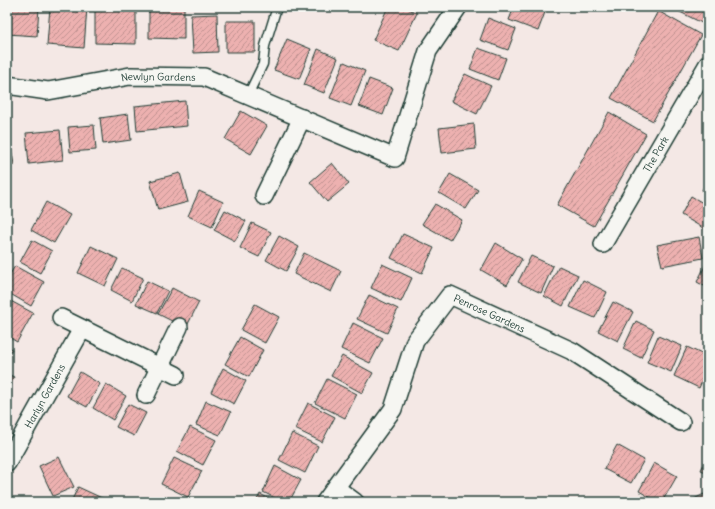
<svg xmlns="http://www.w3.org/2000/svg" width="715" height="509" font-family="Delius,sans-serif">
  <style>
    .building { fill: url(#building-hatch); stroke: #1f3d34 }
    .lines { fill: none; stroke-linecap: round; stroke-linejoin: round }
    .lane-casing { stroke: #1f3d34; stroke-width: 11 }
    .street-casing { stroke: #1f3d34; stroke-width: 20 }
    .lane { stroke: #f6f6f2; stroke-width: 8 }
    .street { stroke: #f6f6f2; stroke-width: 17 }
    .labels { text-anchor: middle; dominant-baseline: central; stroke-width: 4; stroke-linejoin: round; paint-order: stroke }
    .street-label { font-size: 10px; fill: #1f3d34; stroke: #f6f6f2 }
  </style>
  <defs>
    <pattern id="building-hatch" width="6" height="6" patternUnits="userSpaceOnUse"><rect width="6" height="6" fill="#edb1b0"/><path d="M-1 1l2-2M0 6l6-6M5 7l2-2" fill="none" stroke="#bf9190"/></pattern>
  </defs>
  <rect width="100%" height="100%" fill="#f4e8e5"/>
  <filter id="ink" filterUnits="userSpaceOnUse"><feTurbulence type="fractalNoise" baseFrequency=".025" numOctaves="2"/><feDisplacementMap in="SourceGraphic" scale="8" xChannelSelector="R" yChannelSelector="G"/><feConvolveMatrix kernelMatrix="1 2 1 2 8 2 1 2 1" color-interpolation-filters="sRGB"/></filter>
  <g filter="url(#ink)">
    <path class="building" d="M7,7H39L37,36L7,34Z
      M50,7H87L84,48L47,45Z
      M95,7H136V44L95,43Z
      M149,7H184V39L149,38Z
      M388,7H405L417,13L399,51L373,40Z
      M514,7H547L538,31L509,20Z
      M675,7H708V26L674,9Z
      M658,11L701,35L653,121L611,98Z
      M217,14L218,52L193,53L191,15Z
      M488,18L516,29L508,50L480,40Z
      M226,21H255V52H226Z
      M287,39L311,49L299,79L274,70Z
      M478,48L506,58L498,80L470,69Z
      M318,49L338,58L324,93L304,85Z
      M344,62L365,71L351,106L330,98Z
      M465,74L491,86L477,114L451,101Z
      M369,79L393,88L383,115L359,106Z
      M185,101L187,126L137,131L135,106Z
      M241,111L267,126L251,154L225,139Z
      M609,112L646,134L594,226L557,205Z
      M128,114L131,140L103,144L100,118Z
      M7,122L14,165L7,166Z
      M474,124L476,149L442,153L439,128Z
      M94,125L96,150L70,152L68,127Z
      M60,130L63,160L29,164L26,133Z
      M332,163L349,184L327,202L310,182Z
      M180,173L188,202L158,210L150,181Z
      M450,174L478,190L466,209L439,193Z
      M708,179V193L702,190Z
      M199,191L223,202L212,227L188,216Z
      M691,196L708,206V231L681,215Z
      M46,202L70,215L54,243L31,230Z
      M435,204L462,220L450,240L422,224Z
      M225,210L246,221L235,241L214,230Z
      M252,223L271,232L259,257L240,248Z
      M403,234L434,248L422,273L391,258Z
      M279,236L299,247L286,271L266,260Z
      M699,237L703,258L662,266L657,245Z
      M32,240L52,251L40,273L20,262Z
      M496,243L522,259L507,285L481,270Z
      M91,246L118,259L105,286L78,273Z
      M304,253L341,271L331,292L294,274Z
      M531,256L553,266L541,293L518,282Z
      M382,264L412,278L401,302L371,288Z
      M706,264L708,265V288L697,282Z
      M15,266L44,282L31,306L7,292V279Z
      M559,266L578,275L563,306L544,296Z
      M122,268L143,278L132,301L111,290Z
      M583,280L607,292L595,318L570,307Z
      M147,281L168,291L157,313L136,304Z
      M172,288L199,302L186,328L158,314Z
      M369,295L398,309L387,333L357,319Z
      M7,299L33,313L17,342L7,336Z
      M613,302L633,312L618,341L598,331Z
      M255,304L279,317L265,343L241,330Z
      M636,321L654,330L641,358L623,349Z
      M353,323L383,338L370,363L341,349Z
      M658,336L682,346L671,372L647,362Z
      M240,337L263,350L249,377L225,364Z
      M7,347L12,349L7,358Z
      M687,347L708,357V368L699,388L674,376Z
      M342,356L373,373L362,393L331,376Z
      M223,368L246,381L234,404L211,392Z
      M80,372L100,384L87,407L67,396Z
      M7,374L14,377L7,391Z
      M327,379L357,394L345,418L315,403Z
      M106,384L126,396L113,420L93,408Z
      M206,401L231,412L220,435L196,425Z
      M308,403L335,417L322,442L295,429Z
      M128,404L146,413L134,436L116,427Z
      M190,427L216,440L203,465L177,451Z
      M292,433L318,446L305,473L279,460Z
      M617,445L644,460L631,483L604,469Z
      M708,455V473L701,470Z
      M59,457L74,487L53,496L39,466Z
      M174,458L202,471L188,497L161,484Z
      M654,463L677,476L662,502H658L639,491Z
      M275,466L301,480L289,502H283L263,492Z
      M78,487L104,499L103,502H71Z
      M708,492V502H688Z
      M260,494L276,502H256Z"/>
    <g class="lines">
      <defs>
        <path id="lane" d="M248,95L263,64L265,46L277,7"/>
        <g id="street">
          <path id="s1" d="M7,85L48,91L130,76L204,77L395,158L428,51L458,7"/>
          <path d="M264,196L302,118"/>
          <path id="s2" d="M603,244L708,64"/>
          <path d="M61,318L176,375"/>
          <path d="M146,395L179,327"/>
          <path id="s3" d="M7,463L82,329"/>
          <path d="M336,488L355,502"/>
          <path id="s4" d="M325,502L393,409L415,341L450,295L572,351L681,422"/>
        </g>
      </defs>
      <use href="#lane" class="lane-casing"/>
      <use href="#street" class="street-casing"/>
      <use href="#lane" class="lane"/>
      <use href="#street" class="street"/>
    </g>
  </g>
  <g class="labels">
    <g class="street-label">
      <text stroke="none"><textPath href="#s1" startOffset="153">Newlyn Gardens</textPath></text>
      <text stroke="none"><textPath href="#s2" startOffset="104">The Park</textPath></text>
      <text stroke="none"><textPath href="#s4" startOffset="288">Penrose Gardens</textPath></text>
      <text stroke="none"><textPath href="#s3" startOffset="77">Harlyn Gardens</textPath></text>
    </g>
  </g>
  <rect width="715" height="509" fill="none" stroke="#f6f6f2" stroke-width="24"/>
  <rect x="12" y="12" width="691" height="485" fill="none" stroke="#1f3d34" stroke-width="1.5" filter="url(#ink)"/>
</svg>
